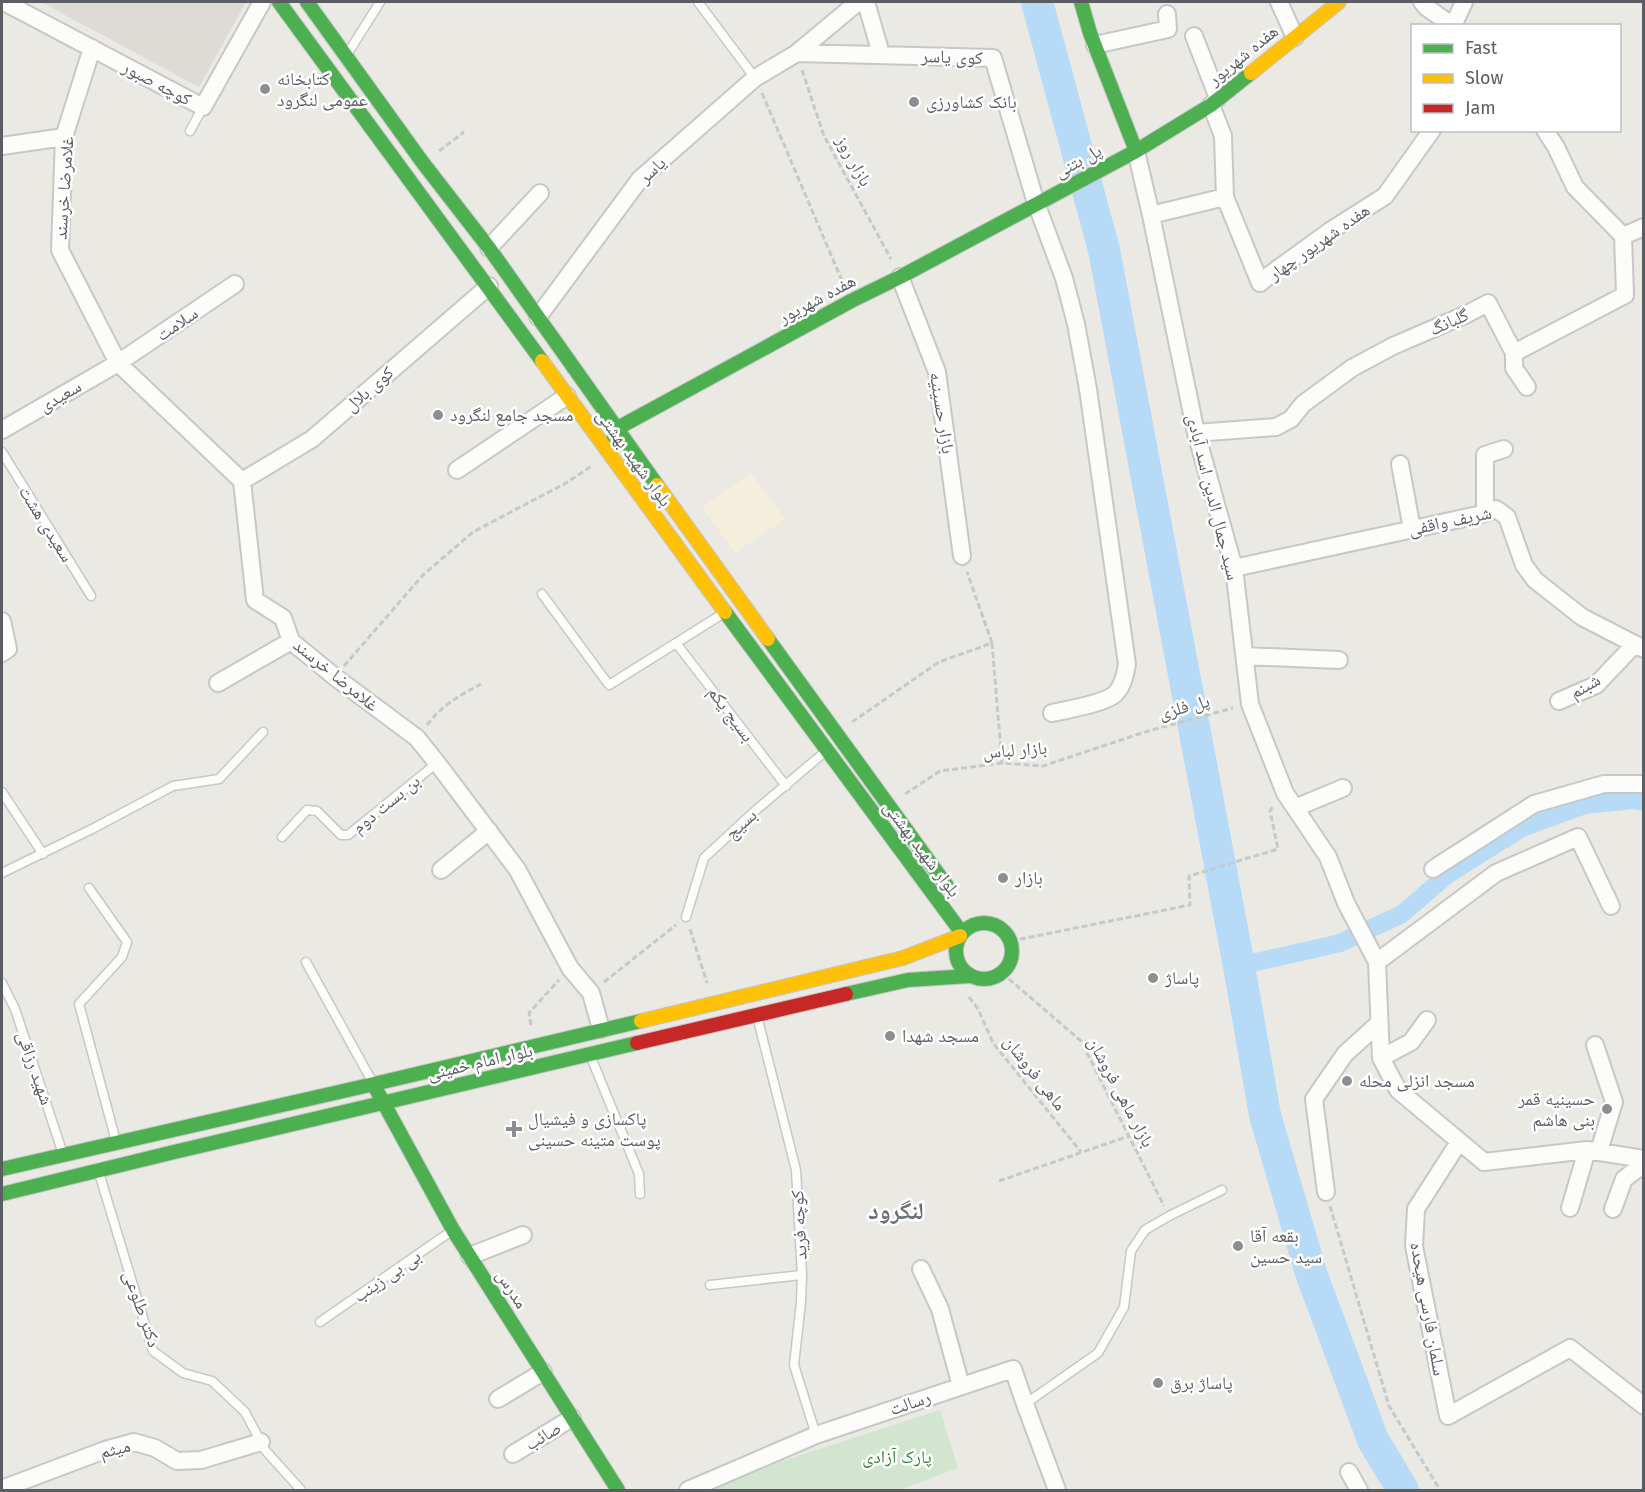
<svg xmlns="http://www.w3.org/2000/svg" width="1645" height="1492" font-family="'Fira Sans','Noto Naskh Arabic',sans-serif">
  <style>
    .commercial { fill: #f4efdc }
    .education { fill: #dedbd4 }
    .park { fill: #d2e6cf }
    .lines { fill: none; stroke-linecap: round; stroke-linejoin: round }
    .canal { stroke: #b7dbf6; stroke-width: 18 }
    .river { stroke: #b7dbf6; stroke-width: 32 }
    .lane-casing { stroke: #c7c7c6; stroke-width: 11 }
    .street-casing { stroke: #c7c7c6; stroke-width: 20 }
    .fast-casing { stroke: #c5c6c4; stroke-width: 16 }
    .slow-casing { stroke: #c5c6c4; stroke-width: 16 }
    .jam-casing { stroke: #c5c6c4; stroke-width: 16 }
    .path { stroke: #c4cac7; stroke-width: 3; stroke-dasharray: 6 3; stroke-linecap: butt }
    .lane { stroke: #fcfcfb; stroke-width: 8 }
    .street { stroke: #fcfcfb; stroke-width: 16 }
    .fast { stroke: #4caf50; stroke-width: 14 }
    .slow { stroke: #ffc107; stroke-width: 14 }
    .jam { stroke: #c62828; stroke-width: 14 }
    .poi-dot { fill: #8c8f90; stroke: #fff; stroke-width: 2 }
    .labels { text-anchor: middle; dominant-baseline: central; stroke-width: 5; stroke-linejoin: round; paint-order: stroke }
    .street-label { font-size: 18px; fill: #5a5e62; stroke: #fff }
    .poi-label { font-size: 18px; fill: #5a5e62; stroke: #fff; text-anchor: start }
    .park-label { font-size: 18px; fill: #368539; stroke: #fff }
    .district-label { font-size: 24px; font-weight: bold; fill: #6b7074; stroke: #fff }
  </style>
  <rect width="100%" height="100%" fill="#eae9e4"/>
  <path class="commercial" d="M751,473L785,519L735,553L702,507Z"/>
  <path class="education" d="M41,2H246L199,87Z"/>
  <path class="park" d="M940,1410L958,1468L900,1490H692Z"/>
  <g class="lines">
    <path class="canal" d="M1239,966L1340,943L1402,914L1447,875L1522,828L1585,805L1633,800L1644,802"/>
    <path class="river" d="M1037,2L1104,250L1239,966L1265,1115L1311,1273L1373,1440L1403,1490"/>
    <defs>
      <path id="lane" d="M698,2L755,78
        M348,53L380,2
        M190,131L203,107
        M2,452L91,596
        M542,594L609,685L724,613
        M676,643L786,786
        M2,792L43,854
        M282,837L307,810L317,811L341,835H348L437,763
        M2,873L92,829L173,786L219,779L263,732
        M89,888L127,942L122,957L79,1004L116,1141
        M686,917L704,858L756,810L826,751
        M306,962L373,1083
        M2,983L15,1009L63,1154
        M757,1016L796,1170L802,1275L801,1302L794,1365L816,1435
        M590,1055L639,1174L640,1194
        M99,1173L153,1351L183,1373L212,1381L245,1412L265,1450L301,1490
        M710,1285L802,1275
        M320,1322L450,1232
        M1025,1404L1098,1353L1124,1307L1131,1251L1145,1230L1169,1216L1222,1190"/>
      <path id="street" d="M4,2L203,107L262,2
        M866,2L881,54
        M1279,2L1295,37
        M1422,2L1426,7L1453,26L1464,2
        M1194,36L1218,98
        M1095,45L1168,29L1167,14
        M92,48L64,137L60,250L118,363L242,481L255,600L283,618L291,641L335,677L417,738L437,763L517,869L570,968L591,993L601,1029
        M797,53L993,58L1036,203L1064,278L1076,324L1088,389L1127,664C1125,675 1123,686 1115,694C1106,703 1066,710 1052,713
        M1211,105L1223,136L1225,197L1260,283L1272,273L1330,231L1385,196L1432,130
        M1545,130L1556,147L1575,187L1623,236
        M2,146L64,137
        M1136,151L1151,215L1196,433L1234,568L1250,704L1285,793L1328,857L1346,903L1377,962L1381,1058L1398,1090L1484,1162L1587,1150L1644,1159
        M1151,215L1225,197
        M1623,236L1644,227
        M489,248L540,193
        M900,277L937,372L962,556
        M538,317L640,179L755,78L797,53L858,2
        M1514,353V368L1527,387
        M2,430L118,363L235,284
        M1196,433L1276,427L1291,419L1303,404L1352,368L1393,346L1467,314L1488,303L1514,353L1625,295L1623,236
        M1400,464L1412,529
        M457,470L567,396
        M242,481L312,439L489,286
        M1485,512V455L1504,449
        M1234,568L1478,515L1496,509L1507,517L1524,565L1535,580L1582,617L1644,649
        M2,621L8,649L2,653
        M1245,656L1339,660
        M218,683L291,641
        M1559,701L1596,685L1635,644
        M1295,808L1343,788
        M1433,869L1534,804L1604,784H1644
        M441,870L489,831
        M1377,962L1496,873L1578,837L1611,906
        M1595,1045L1614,1102L1599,1151
        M1381,1058L1411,1042L1427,1020
        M1459,1142L1416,1209L1414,1246L1448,1416L1570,1348L1644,1406
        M1326,1192L1314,1099L1345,1054L1378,1024
        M1570,1208L1587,1150
        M1613,1209L1624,1179L1644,1164
        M470,1256L523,1235
        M921,1269L940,1309L961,1386
        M498,1399L543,1372
        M513,1454L572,1418
        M1349,1472L1359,1490
        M4,1488L105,1450L134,1442L155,1448L177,1461L201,1460L261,1442
        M688,1490L816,1435L1013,1369L1025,1404L1057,1490"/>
      <path id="fast" d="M279,2L542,361
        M307,2L423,163L489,248L657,485
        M1081,2L1090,33L1136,151
        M612,444L616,429L851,301L900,277L1136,151L1211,105L1251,73
        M725,612L962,933
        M768,639L947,886
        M956 951a28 28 0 1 1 56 0a28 28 0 1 1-56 0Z
        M846,994L908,980L969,976
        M376,1089L453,1230L618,1490
        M2,1169L374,1084L641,1021
        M2,1194L170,1153L637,1043"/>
      <path id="slow" d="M1251,73L1339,2
        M542,361L725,612
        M657,485L768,639
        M641,1021L903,958L960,936"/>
      <path id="jam" d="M637,1043L846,994"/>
    </defs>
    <use href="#lane" class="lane-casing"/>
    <use href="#street" class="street-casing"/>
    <use href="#fast" class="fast-casing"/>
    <use href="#slow" class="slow-casing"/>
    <use href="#jam" class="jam-casing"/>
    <path class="path" d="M802,70L824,136L891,259
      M762,93L843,283
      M439,151L464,132
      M992,643L1002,763
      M344,666L423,575L473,532L566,483L593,465
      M852,722L939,662L992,643L967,572
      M427,725C441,706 460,695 481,684
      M905,794L940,771L1002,763L1043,766L1148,731L1233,708
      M690,929L707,983
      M1011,941L1190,905L1189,876L1278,849L1270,811L1274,805
      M1002,973L1081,1041L1164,1206
      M604,982L676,925
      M969,997L978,1009L993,1043L1081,1152
      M531,1025L529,1013L559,980
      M999,1181L1129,1136
      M1330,1206L1389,1406L1440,1490"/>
    <use href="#lane" class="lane"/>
    <use href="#street" class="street"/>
    <use href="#fast" class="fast"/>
    <use href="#slow" class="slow"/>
    <use href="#jam" class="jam"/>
  </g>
  <g class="poi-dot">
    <circle cx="265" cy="89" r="6"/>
    <circle cx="914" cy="102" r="6"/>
    <circle cx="438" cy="415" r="6"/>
    <circle cx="1003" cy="878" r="6"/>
    <circle cx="1153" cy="978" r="6"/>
    <circle cx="890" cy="1036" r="6"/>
    <circle cx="1347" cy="1081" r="6"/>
    <circle cx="1607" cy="1109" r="6"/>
    <path d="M511 1120h6v6h6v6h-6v6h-6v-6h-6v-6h6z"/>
    <circle cx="1238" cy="1246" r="6"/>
    <circle cx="1158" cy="1383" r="6"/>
  </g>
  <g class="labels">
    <g class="street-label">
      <text transform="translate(1243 55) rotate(-39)">هفده شهریور</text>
      <text transform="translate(952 57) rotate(2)">کوی یاسر</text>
      <text transform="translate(157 83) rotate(28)">کوچه صبور</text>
      <text transform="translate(854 161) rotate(61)">بازار روز</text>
      <text transform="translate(1078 161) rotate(-28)">پل بتنی</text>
      <text transform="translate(652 170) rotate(-43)">یاسر</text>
      <text transform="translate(64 188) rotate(-86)">غلامرضا خرسند</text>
      <text transform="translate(1319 242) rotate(-35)">هفده شهریور چهار</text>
      <text transform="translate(817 299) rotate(-28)">هفده شهریور</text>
      <text transform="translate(1449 322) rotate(-24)">گلبانگ</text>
      <text transform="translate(177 324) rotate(-34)">سلامت</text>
      <text transform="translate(369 389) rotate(-41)">کوی بلال</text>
      <text transform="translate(60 396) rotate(-30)">سعیدی</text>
      <text transform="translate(942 413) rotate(81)">بازار حسینیه</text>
      <text transform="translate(634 458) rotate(54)">بلوار شهید بهشتی</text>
      <text transform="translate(1213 497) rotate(76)">سید جمال الدین اسد آبادی</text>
      <text transform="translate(1450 521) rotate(-12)">شریف واقفی</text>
      <text transform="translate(46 524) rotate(58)">سعیدی هشت</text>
      <text transform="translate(336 675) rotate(39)">غلامرضا خرسند</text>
      <text transform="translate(1585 686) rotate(-30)">شبنم</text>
      <text transform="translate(1184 707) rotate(-15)">پل فلزی</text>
      <text transform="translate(731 714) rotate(53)">بسیج یکم</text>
      <text transform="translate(1015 750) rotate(-4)">بازار لباس</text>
      <text transform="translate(386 804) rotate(-39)">بن بست دوم</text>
      <text transform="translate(741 824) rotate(-42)">بسیج</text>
      <text transform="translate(922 849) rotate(53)">بلوار شهید بهشتی</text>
      <text transform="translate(480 1062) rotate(-13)">بلوار امام خمینی</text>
      <text transform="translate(35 1068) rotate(71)">شهید رزاقی</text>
      <text transform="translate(1035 1073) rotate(52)">ماهی فروشان</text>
      <text transform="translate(1121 1092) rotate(62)">بازار ماهی فروشان</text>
      <text transform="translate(799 1225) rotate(-93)">کوچه فرید</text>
      <text transform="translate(387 1276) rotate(-35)">بی بی زینب</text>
      <text transform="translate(512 1289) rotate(58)">مدرس</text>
      <text transform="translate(142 1309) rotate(71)">دکتر طلوعی</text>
      <text transform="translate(1428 1309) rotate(80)">سلمان فارسی هیحده</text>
      <text transform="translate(910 1403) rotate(-19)">رسالت</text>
      <text transform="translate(543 1436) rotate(-31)">صائب</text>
      <text transform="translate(115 1449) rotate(-14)">میثم</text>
    </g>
    <g class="poi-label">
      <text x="277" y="79">کتابخانه<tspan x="277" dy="21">عمومی لنگرود</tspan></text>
      <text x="926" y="102">بانک کشاورزی</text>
      <text x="450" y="415">مسجد جامع لنگرود</text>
      <text x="1015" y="878">بازار</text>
      <text x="1165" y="978">پاساژ</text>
      <text x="902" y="1036">مسجد شهدا</text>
      <text x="1359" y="1081">مسجد انزلی محله</text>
      <text x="1595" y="1099" text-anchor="end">حسینیه قمر<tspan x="1595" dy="21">بنی هاشم</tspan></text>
      <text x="528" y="1119">پاکسازی و فیشیال<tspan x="528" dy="21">پوست متینه حسینی</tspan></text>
      <text x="1250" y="1236">بقعه آقا<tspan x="1250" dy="21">سید حسین</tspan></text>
      <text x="1170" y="1383">پاساژ برق</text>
    </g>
    <g class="park-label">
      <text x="897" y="1457">پارک آزادی</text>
    </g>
    <g class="district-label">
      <text x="896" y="1211">لنگرود</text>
    </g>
  </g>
  <rect width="1645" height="1492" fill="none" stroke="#5a5e62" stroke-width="6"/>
  <rect x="1411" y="24" width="210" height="108" fill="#ffffff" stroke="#bdbfc0" stroke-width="1.5"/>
  <rect x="1423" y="44" width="30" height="9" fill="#4caf50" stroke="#bdbfc0" stroke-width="1.5"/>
  <text x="1465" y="54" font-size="18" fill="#5a5e62">Fast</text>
  <rect x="1423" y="74" width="30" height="9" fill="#ffc107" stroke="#bdbfc0" stroke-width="1.5"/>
  <text x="1465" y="84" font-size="18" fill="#5a5e62">Slow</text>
  <rect x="1423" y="104" width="30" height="9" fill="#c62828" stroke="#bdbfc0" stroke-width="1.5"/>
  <text x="1465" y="114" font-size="18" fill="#5a5e62">Jam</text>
</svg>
